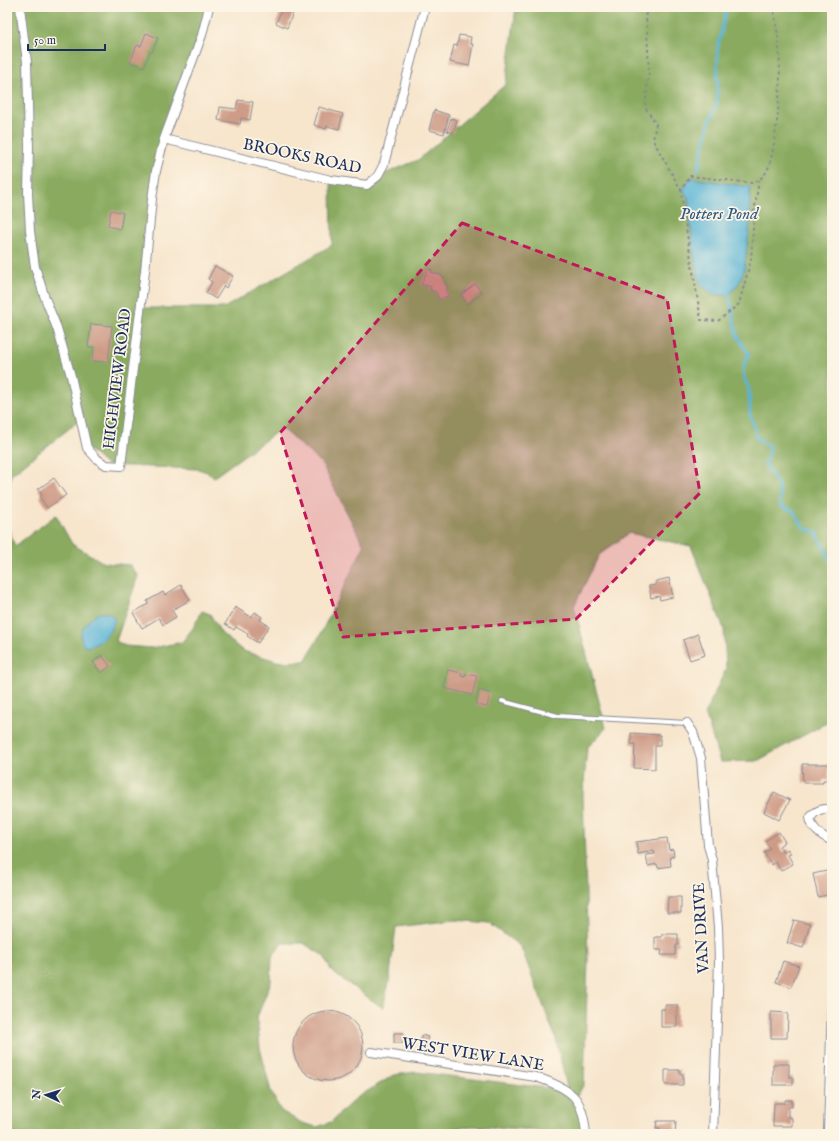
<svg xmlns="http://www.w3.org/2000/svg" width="839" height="1141" font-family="'IM FELL English',serif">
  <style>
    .forest { fill: #89aa5f; stroke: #526c5e; fill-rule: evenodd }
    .water { fill: #59b4d6; stroke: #3a729a }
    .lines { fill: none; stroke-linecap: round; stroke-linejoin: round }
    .stream { stroke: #59b4d6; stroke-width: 3 }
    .building { fill: #ce9b87 }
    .lane-casing { stroke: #898a95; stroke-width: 6 }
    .street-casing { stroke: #898a95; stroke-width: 10 }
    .path { stroke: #898a95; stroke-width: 2; stroke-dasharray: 3 3; stroke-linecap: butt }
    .lane { stroke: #fff; stroke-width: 4 }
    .street { stroke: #fff; stroke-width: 8 }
    .marked { fill: #c2185b; fill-opacity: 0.2; stroke: #c2185b; stroke-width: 3; stroke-dasharray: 8 5; stroke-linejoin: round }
    .labels { text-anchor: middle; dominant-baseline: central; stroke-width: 3.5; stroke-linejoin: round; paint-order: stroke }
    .street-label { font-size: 16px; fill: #1b2f5e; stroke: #fcf5e5 }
    .water-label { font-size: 17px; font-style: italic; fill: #2e5782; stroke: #fcf5e5 }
  </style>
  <rect width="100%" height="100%" fill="#fcf5e5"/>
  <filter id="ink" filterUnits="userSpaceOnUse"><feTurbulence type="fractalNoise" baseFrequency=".025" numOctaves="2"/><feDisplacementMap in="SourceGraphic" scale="8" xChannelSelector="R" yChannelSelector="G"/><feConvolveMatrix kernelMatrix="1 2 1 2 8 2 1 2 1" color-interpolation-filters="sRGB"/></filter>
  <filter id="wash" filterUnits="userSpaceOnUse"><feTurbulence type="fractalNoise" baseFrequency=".012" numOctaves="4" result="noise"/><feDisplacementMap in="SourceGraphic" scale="16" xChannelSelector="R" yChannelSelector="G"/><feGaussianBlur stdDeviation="0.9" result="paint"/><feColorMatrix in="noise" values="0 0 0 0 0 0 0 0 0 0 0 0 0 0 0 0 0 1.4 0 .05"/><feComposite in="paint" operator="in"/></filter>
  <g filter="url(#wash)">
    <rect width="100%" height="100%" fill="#f7e5cc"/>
    <path class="forest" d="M7,7H209L156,171L141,308H224L332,245L331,180L367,185L377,177L418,160L506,84L516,7H832V721L828,722L757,761L720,762L705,713L726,669L724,629L691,546L629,533L599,555L574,606L606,728L587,748L583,794L588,960L584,1084L576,1098L586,1134H542L538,1130L473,1126L428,1134H7V525L15,546L56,515L72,544L104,563L130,565L138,576L116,641L125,646L153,648L182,642L193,628L202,611L210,614L221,633L243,651L280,662L305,661L320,635L364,546L322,464L282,428L214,477L207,472L198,469L106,465L87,448L81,419L11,475L7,517ZM455,920L489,923L521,947L556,1039L568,1092L556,1084L547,1088L416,1072L394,1075L356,1098L331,1122L317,1127L302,1123L281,1111L271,1092L260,1048L257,1017L271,982L272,957L282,943H303L324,956L332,972L383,1008L389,982L396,927Z"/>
    <path class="water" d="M691,178L750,187V224L744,270L739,283L729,295H713L700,283L694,255L688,197L683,190Z
      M98,613H109L115,619C111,633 100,646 85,647C74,634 87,621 98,613Z"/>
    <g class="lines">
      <path class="stream" d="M698,170L709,123L717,104L718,46L727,7
        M729,295L737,335L749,355L745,361L743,375L749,389L750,414L757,438L769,446L770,451L765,464C769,472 776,479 779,489C782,496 777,498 782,507L793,511L805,529L816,532L832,564"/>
    </g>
    <g id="blocks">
      <path class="building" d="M282,9L293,13L287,28L276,23Z
        M146,33L158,38L152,52H150L144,67L130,62L137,45L141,46Z
        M459,35L471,37L470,44H473L469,66L450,62L454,45L457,46Z
        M238,100L253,102L250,120L241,118L240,124L218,120L220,107L236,109Z
        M319,107L343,114L339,129L327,126L326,129L314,125Z
        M434,110L449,115L444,134L429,130Z
        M451,118L457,120L453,133L447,131Z
        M111,210L123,213L120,229L108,226Z
        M215,266L233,276L226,288L224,286L216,299L206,293L212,282L208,279Z
        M428,269L432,270L431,272L443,276L448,289L446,290L448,296L439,300L436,292L430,290L431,287L421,284Z
        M475,284L482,293L467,304L461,295Z
        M91,324L112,326L108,362L92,361L94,347H88Z
        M54,478L66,495L47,508L40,497L42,495L38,489Z
        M669,578L673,597L660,600L659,596L651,598L649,586L656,585V581Z
        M181,585L190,600L172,610L176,617L163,625L159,618L142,628L133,613L148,604L147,601L163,592L165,595Z
        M235,607L251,617L255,612L262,617L260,620L269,626L258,643L247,636L248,634L236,627L234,630L225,624Z
        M698,634L705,655L690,660L683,640Z
        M102,655L110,666L101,673L93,662Z
        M448,670L462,673L461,676L465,677V674L477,676L472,695L444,688Z
        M479,690L490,693L487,707L476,705Z
        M631,733L660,735V746H655V769L634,768L635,744H631Z
        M802,764H829V780H823V783H803Z
        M774,792L790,800L779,820L764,812Z
        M779,832L785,842L779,846L783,852L788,849L791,854L788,855L793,864L781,871L776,862L772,865L764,853L770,849L765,841Z
        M667,838L669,850L673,849L674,856L670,857L671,866L658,868L657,864L648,866L646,855L655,854L654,851L638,854L636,842Z
        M831,870L832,875V879L831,880L832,894L818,897L813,874Z
        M668,897H681V913H667Z
        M794,920L810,924L803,948L787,943Z
        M662,934H678V945H676L675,955H661L662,950H655V937H662Z
        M783,961L799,966L791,987L776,982Z
        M665,1005H677V1027H661V1009H665Z
        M293 1046a35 35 0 1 1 70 0a35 35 0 1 1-70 0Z
        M771,1012L788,1013L787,1038H771Z
        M394,1033H404V1043H394Z
        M422,1035L428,1037L425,1047L419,1045Z
        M773,1064H789V1077H793V1085H773Z
        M665,1070H680V1074H683V1085H665Z
        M785,1100H792V1107H788V1117L792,1118V1126H773L774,1103H785Z
        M657,1121H676L675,1134H660V1128H656Z"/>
    </g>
  </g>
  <g filter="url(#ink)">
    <use href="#blocks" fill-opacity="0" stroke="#898a95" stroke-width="1"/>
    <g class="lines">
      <defs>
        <path id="lane" d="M502,701L558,716L687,723"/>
        <path id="street" d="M20,7L27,62L29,147L28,194L30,231L35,267L45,298L57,328L71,376L87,448L97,459L106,465L121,466L145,271L152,199L156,171L164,139L202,35L209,7
          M164,139L331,180L367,185L377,177L384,164L425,7
          M687,723L693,732L701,758L708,845L712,860L718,927L719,962L713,1134
          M832,809C822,808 816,810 810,818C812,830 822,836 832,841
          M371,1052L536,1077C548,1081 567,1088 575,1098C582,1106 585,1123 586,1134
          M828,1134L832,1001"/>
      </defs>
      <use href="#lane" class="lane-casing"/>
      <use href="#street" class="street-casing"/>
      <path class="path" d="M645,7L647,29L649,71L645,107L656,124L653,140L681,190
        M759,180L754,213L751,260L739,304L718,321L701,320L684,216L681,190L690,176L752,183C756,181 761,179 764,175C771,167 772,153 774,143C781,98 783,52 773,7"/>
      <use href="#lane" class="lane"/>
      <use href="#street" class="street"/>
    </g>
  </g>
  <path class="marked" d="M462,223L667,299L700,493L576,619L343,637L280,433Z"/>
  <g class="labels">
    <g class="street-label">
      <text transform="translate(302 157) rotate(12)">BROOKS ROAD</text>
      <text transform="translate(118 379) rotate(-83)">HIGHVIEW ROAD</text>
      <text transform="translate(702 928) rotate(-93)">VAN DRIVE</text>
      <text transform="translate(473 1055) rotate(9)">WEST VIEW LANE</text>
    </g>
    <g class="water-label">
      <text x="719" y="214">Potters Pond</text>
    </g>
  </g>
  <rect width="839" height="1141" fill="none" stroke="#fcf5e5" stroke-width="24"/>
  <g transform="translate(46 1095) rotate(274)" stroke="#fcf5e5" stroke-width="3" paint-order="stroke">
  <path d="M0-3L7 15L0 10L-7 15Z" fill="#1b2f5e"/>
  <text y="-6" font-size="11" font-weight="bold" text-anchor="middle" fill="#1b2f5e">N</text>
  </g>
  <path d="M28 44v6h77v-6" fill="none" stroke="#1b2f5e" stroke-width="2"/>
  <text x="34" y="44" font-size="12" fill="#1b2f5e" stroke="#fcf5e5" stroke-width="3" paint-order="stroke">50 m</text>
</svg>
